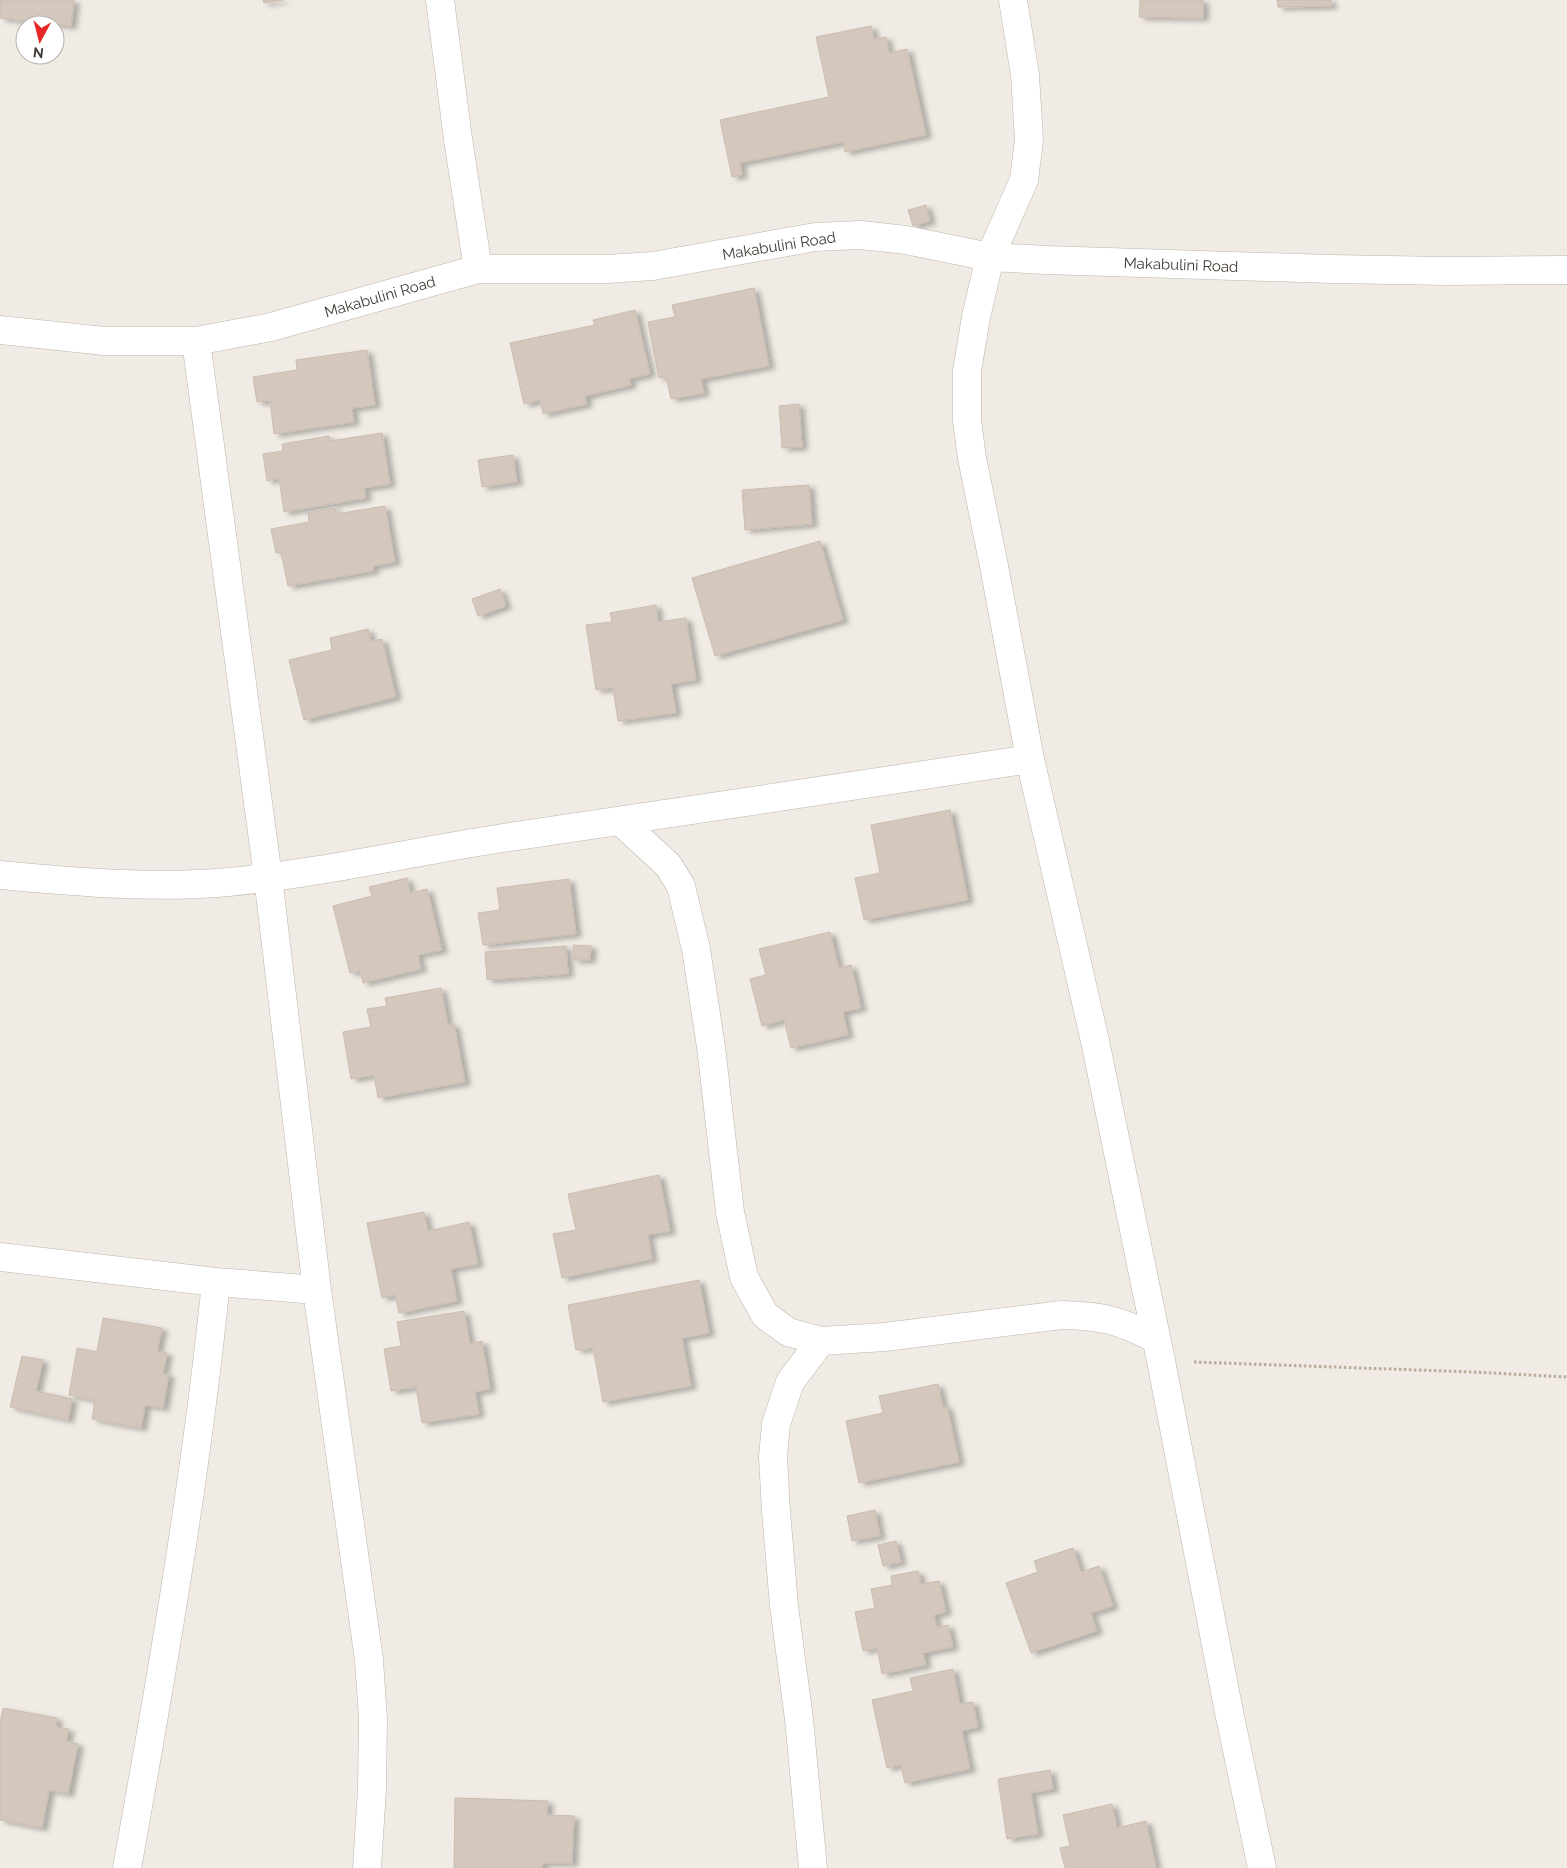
<svg xmlns="http://www.w3.org/2000/svg" width="1567" height="1868" font-family="Raleway,sans-serif">
  <style>
    .building { fill: #d4c8be; stroke: #cbbcaf; filter: url(#shadow) }
    .lines { fill: none; stroke-linecap: round; stroke-linejoin: round }
    .street-casing { stroke: #beb4ab; stroke-width: 29 }
    .path { stroke: #bbab9a; stroke-width: 3; stroke-dasharray: 2.5 2.5; stroke-linecap: butt }
    .street { stroke: #fff; stroke-width: 28 }
    .labels { text-anchor: middle; dominant-baseline: central; stroke-width: 4; stroke-linejoin: round; paint-order: stroke }
    .street-label { font-size: 15px; fill: #423b35; stroke: #fff }
  </style>
  <defs>
    <filter id="shadow"><feDropShadow dx="5.5" dy="3" stdDeviation="2.5" flood-color="#0004"/></filter>
  </defs>
  <rect width="100%" height="100%" fill="#f0ebe4"/>
  <path class="building" d="M0,0H74L71,26L0,18Z
    M263,0H283L264,3Z
    M1140,0H1203V18L1139,17Z
    M1277,0H1331V6L1278,7Z
    M871,26L874,39L886,37L889,53L907,49L926,135L845,152L843,142L740,163L742,175L732,177L720,120L829,97L816,37Z
    M926,205L930,221L913,226L908,210Z
    M754,288L769,366L701,379L704,393L671,399L666,377L659,378L648,322L675,317L672,305Z
    M635,310L650,374L629,379L631,385L585,396L587,404L543,414L540,400L524,404L510,343L595,325L593,320Z
    M367,350L375,405L352,408L354,422L274,434L270,401L257,402L253,377L297,370L296,360Z
    M799,404L802,447L782,448L779,406Z
    M382,433L390,484L364,488L366,498L284,512L279,478L267,481L263,454L283,451L282,444L329,436L330,441Z
    M513,455L517,482L482,487L478,460Z
    M809,485L812,524L745,530L742,490Z
    M385,506L395,562L373,566V571L288,586L281,552L276,553L271,529L309,522L308,513L335,508L336,514Z
    M820,541L843,620L715,656L692,578Z
    M500,589L506,606L478,616L472,599Z
    M656,605L658,622L686,618L696,680L671,684L676,713L618,721L613,688L596,690L586,625L612,622L610,613Z
    M368,629L371,641L382,639L396,697L304,720L289,660L332,650L330,638Z
    M950,810L968,900L864,920L855,878L880,873L871,825Z
    M407,878L410,893L427,889L442,950L418,955L421,969L363,983L360,971L350,973L333,906L372,896L369,887Z
    M569,879L576,934L483,945L478,913L500,910L497,888Z
    M830,932L839,968L851,965L861,1008L843,1012L848,1035L791,1048L784,1020L762,1026L750,979L766,975L759,949Z
    M573,945L591,946L590,960H573Z
    M566,946L568,974L487,980L485,952Z
    M441,988L448,1025L454,1024L465,1082L378,1098L374,1075L351,1079L343,1032L371,1027L367,1009L387,1006L385,998Z
    M659,1175L670,1231L648,1235L652,1259L562,1278L553,1234L576,1230L568,1194Z
    M424,1212L428,1231L469,1222L478,1264L451,1269L457,1301L399,1313L395,1295L382,1298L367,1223Z
    M699,1280L709,1333L682,1338L691,1386L603,1402L593,1348L576,1350L568,1305Z
    M464,1311L470,1344L482,1341L490,1389L475,1392L479,1414L422,1423L416,1387L391,1391L384,1349L401,1346L397,1322Z
    M103,1318L162,1328L157,1351L167,1353L163,1374H169L163,1408L145,1405L141,1428L92,1419L95,1400L69,1395L77,1348L97,1352Z
    M22,1356L43,1360L36,1391L72,1399L68,1420L10,1407Z
    M938,1384L943,1407L947,1406L959,1462L859,1483L846,1421L883,1413L879,1396Z
    M875,1510L880,1536L852,1541L847,1516Z
    M896,1541L901,1562L883,1566L878,1545Z
    M1073,1548L1081,1572L1099,1566L1113,1606L1091,1613L1097,1631L1031,1653L1006,1583L1038,1572L1034,1561Z
    M918,1571L921,1584L939,1581L946,1612L934,1615L937,1627L948,1625L953,1647L923,1653L926,1665L882,1674L877,1648L863,1651L855,1612L875,1608L871,1589L892,1585L891,1576Z
    M953,1669L960,1704L973,1702L978,1727L962,1731L970,1769L905,1783L901,1765L887,1768L872,1700L913,1691L910,1678Z
    M3,1708L57,1718L56,1727L69,1729L66,1741L78,1744L68,1794L49,1790L42,1828L0,1820V1723Z
    M1050,1770L1053,1789L1031,1793L1038,1834L1007,1839L998,1779Z
    M455,1798L548,1801L547,1815L574,1816L572,1863H543L542,1868H454Z
    M1112,1804L1117,1828L1146,1821L1156,1868H1065L1060,1848L1070,1846L1063,1815Z"/>
  <g class="lines">
    <defs>
      <path id="street" d="M440,0L458,139L478,269
        M1013,0L1025,75L1029,140L1024,180L990,257L976,317L967,371V420L972,458L994,566L1030,759L1095,1041L1161,1361L1229,1712L1262,1868
        M0,330L104,341H196L271,327L478,269H607L653,266L815,237L861,235L906,240L990,257L1046,260L1331,269L1446,271L1567,270
        M196,341L268,877L317,1290L369,1660L373,1719L372,1789L367,1868
        M620,821L668,865L681,886L696,949L711,1047L730,1212L744,1277L765,1315L788,1332L821,1341L885,1337L1062,1315C1103,1316 1119,1320 1156,1339
        M0,875C76,882 153,889 229,882C321,873 412,852 503,838C679,812 854,786 1030,759
        M0,1257L216,1282L317,1290
        M127,1868C162,1674 196,1479 216,1282
        M813,1868L799,1719L784,1606L776,1511L773,1457L776,1424L790,1382L821,1341"/>
    </defs>
    <use href="#street" class="street-casing"/>
    <path class="path" d="M1194,1362L1473,1372L1567,1377"/>
    <use href="#street" class="street"/>
  </g>
  <g class="labels">
    <g class="street-label">
      <text transform="translate(779 246) rotate(-9)">Makabulini Road</text>
      <text transform="translate(1181 265) rotate(2)">Makabulini Road</text>
      <text transform="translate(380 297) rotate(-16)">Makabulini Road</text>
    </g>
  </g>
  <g transform="translate(40 40) rotate(187)"><circle r="24" fill="#ffffff" stroke="#b3b1ae"/>
  <path d="M0-4L9 19L0 12L-9 19Z" fill="#e62926"/>
  <text y="-8" font-size="14" font-weight="bold" text-anchor="middle" fill="#423b35">N</text>
  </g>
</svg>
